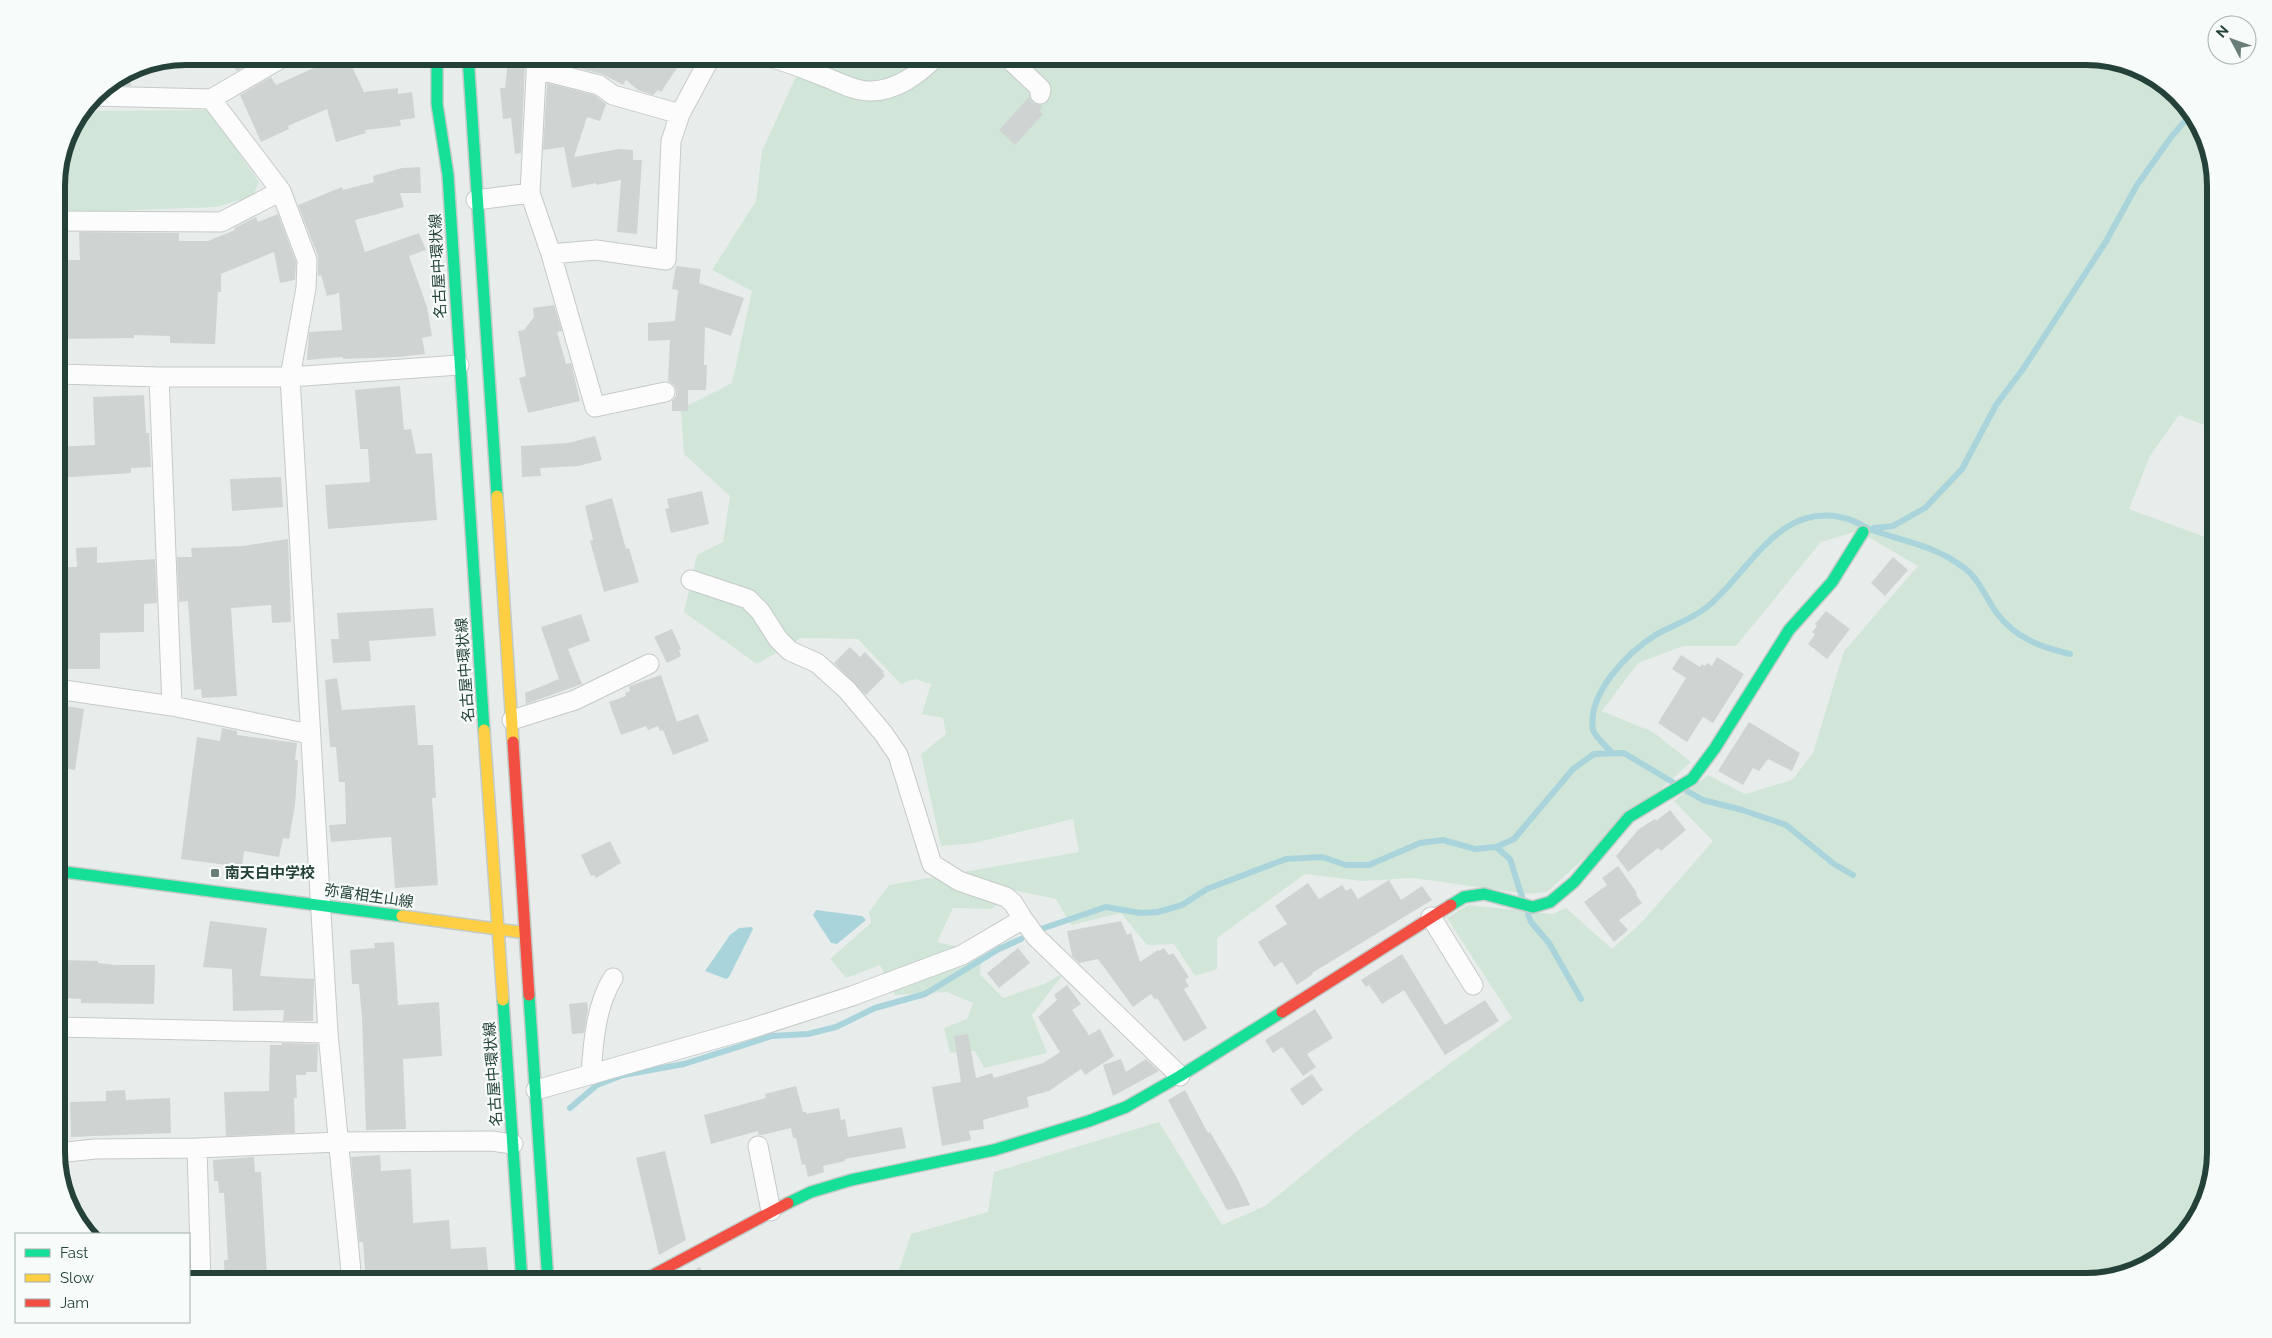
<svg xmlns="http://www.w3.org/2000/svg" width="2272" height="1338" font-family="Raleway,'Noto Sans JP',sans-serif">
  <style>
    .green { fill: #d1e6d8 }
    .water { fill: #a9d4db }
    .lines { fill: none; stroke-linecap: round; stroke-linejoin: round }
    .stream { stroke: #a9d4db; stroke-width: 6 }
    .building { fill: #cfd4d2 }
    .street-casing { stroke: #c5cac8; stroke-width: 21 }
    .fast-casing { stroke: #c3cbc8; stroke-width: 14 }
    .slow-casing { stroke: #c3cbc8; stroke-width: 14 }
    .jam-casing { stroke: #c3cbc8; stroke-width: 14 }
    .street { stroke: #fcfcfc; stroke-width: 19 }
    .fast { stroke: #16e098; stroke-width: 11 }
    .slow { stroke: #ffcf43; stroke-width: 11 }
    .jam { stroke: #f24e42; stroke-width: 11 }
    .poi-dot { fill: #697e78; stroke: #f7fbf9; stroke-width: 2 }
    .labels { text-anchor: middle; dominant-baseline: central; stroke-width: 4.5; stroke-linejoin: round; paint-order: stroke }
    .street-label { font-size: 15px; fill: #24423a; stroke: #f7fbf9 }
    .poi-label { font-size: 15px; font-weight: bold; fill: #24423a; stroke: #f7fbf9; text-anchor: start }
    .rim { fill: none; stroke: #24423a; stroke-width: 6 }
  </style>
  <rect width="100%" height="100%" fill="#e8edeb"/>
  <path class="green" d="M793,56H2086L2151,73L2198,121L2215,178L2216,430L2179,415L2150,456L2129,509L2216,541V1152L2199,1217L2151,1264L2086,1282H895L911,1234L988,1212L994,1172L1159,1122L1222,1225L1265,1206L1352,1135L1512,1018L1447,918L1468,905L1553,914L1566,908L1612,949L1641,923L1713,841L1674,801L1708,775L1745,794L1792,780L1813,753L1844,651L1918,566L1858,531L1821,542L1736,646H1683L1638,663L1602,711L1653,732L1691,762L1547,892L1527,894L1413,878L1362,881L1305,874L1217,938V969L1195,976L1174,944L1147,945L1121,913L1071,925L1056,899L1012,890L992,909L953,908L937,942L982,952L980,974L1003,998L1044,984L1064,973L1032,1015L1047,1053L984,1068L975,1051L950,1053L944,1028L967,1019L973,1003L947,992L895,995L880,965L846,978L830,959L871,923L869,912L889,885L1079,852L1073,819L974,843L941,846L921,754L946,734L943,718L922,714L931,684L915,679L901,684L858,639L801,638L757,664L684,612L697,555L723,542L730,496L684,454L681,409L732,383L752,291L712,270L756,201L762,151L798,72Z
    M208,110L259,182L253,196L216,207L57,213V178L66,136L83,111Z"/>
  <path class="water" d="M816,910L862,916L866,920L837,944L831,943L813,915Z
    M752,927L753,929L729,977L726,979L705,971L730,935L739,928Z"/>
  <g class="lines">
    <path class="stream" d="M1874,528L1893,526L1925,508L1962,469L1996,405L2023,369L2105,243L2137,185L2172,136L2191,114
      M1612,753C1607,747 1595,737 1593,730C1587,693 1628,652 1657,634C1674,625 1692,619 1707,607C1750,572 1780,498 1848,519C1856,521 1862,526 1869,529C1902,541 1934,545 1963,567C1979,578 1985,597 1996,612C2015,638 2040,647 2070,654
      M1687,791L1703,800L1742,810L1786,825L1834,864L1853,875
      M1496,847L1510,859L1522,897
      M1528,914L1531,922L1549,943L1581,999
      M1038,930L1106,907L1140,913L1158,912L1182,905L1207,889L1286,859L1322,857L1346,865H1369L1420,843L1443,840L1475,849L1496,847L1514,839L1573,769L1594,754L1624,753L1674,783
      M570,1108L597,1085L623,1075L684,1064L772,1036L808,1034L836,1027L875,1008L925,994L999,949L1021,939"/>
  </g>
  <path class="building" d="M225,56H259L260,58L237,71Z
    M311,56H347L364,92L398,88V94L412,92L415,118L400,120L401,126L365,130L366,133L336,142L327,109L288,126L289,129L261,142L240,95L271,77L276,85L316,67Z
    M548,56H685L661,92L658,90L653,95L638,90L626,80L623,85L602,74L548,60Z
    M508,60L525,62L521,153L515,154L511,118L503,119L500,88H505Z
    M130,70L131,86L108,85L121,76Z
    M547,83L594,95L606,104L600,121L587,117L574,157L619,149L633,150V160H642L637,234L617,232L621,180L596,185V183L572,188L564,147L543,150Z
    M1029,97L1033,103L1043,106L1039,111L1043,114L1015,145L999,130Z
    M420,167L421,193H400L404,207L355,220L365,252L419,233L426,250L409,256L427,307L432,336L422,338L425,354L398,357L343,359V357L307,360L309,332L342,330L339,293L327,296L321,275L318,276V256L298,205L342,187L343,190L374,182L373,176L402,168Z
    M278,214L296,262L295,280L280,283L274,252L221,274V292H218L215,344L170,343V336L134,335V338L57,339V275H67V260H80L79,232L179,233V241H208L235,230L234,228L256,217L258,222Z
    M676,266L701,269L699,283L744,298L731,336L705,327L704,365H707L706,390H688V411H672V401L676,396V390L674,385L668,381L670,340L648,341V323L675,321L678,290L672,289Z
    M554,305L562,331L557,332L566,364L571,363L580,401L528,413L519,378L526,376L518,331L524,330L534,317L533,308Z
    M400,386L404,430L411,429L416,454L432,453L437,520L328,529L325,485L370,482L368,449H360L355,390Z
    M144,395L146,433H149L151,467L131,468V473L57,478V447L95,445L93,397Z
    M595,436L602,460L578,466L540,468L541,476L522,477L521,446L568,443Z
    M281,477L283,507L232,511L230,479Z
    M702,491L709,524L671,533L665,509L669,508L667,499Z
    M612,498L626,549L629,548L639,582L604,592L590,541L593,540L585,506Z
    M288,539L291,622L272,623L271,605L231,608L237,696L202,698L201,689L194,690L188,601L179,602L177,557H192L191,548L243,546Z
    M97,547V563L155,559L157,603L144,604V632L100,633V669H57L58,616H60V599H63V590H66V567H77L76,548Z
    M1893,557L1908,570L1885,596L1871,583Z
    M433,608L436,636L369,641L371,661L333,663L331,639H339L337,613Z
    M1826,611L1850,629L1827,659L1808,644L1815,634L1812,632L1817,626L1815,624Z
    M581,614L590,641L568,649L582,684L526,704L525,693L559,679L541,627Z
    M672,629L681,649L679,650L681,656L667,663L654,637Z
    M850,647L860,657L865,652L884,672L883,673L885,676L866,695L834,663Z
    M1681,655L1700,667L1702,664L1705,666L1707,663L1712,666L1717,657L1744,674L1713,723L1703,717L1687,742L1658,723L1686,678L1672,669Z
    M661,675L677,722L698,714L709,741L673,755L663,730L660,731L658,726L648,730L646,726L621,735L609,702L626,696L625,693L630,691L629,686Z
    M337,678L342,710L415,705L418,745H433L436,798H432L438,885L395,888L391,837L331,842L329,825L346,824L345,782H339L336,747H330L325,680Z
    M61,705L84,709L75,770L57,767V722L59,723Z
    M1749,722L1800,753L1792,771L1768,759L1759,771L1753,768L1743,785L1718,771Z
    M222,728L237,731V735L297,743L295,760H298L295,805L289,839L283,838L279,857L244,851L242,867L181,859L197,737L220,741Z
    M1670,810L1686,830L1661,851L1658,848L1628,872L1616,856L1639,829L1655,819L1656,821Z
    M610,841L621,863L596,878L594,875L591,876L581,855Z
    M1618,866L1637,893L1636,895L1642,903L1619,920L1628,930L1614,942L1584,902L1607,885L1602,878Z
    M1389,880L1401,900L1422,886L1432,900L1312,973L1313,974L1297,985L1282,962L1274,967L1258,942L1287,924L1275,906L1308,883L1319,899L1342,885L1346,891L1351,888L1358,899Z
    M210,921L267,928L260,976L314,979L313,1021H283L284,1010L233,1011L232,969L203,967Z
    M1121,921L1127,935L1131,933L1140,962L1158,950L1159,951L1164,948L1169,955L1173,953L1189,977L1185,980L1189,986L1184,989L1207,1028L1184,1042L1157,998L1155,1000L1151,994L1133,1007L1098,959L1079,963L1072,956L1067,931Z
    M394,942L398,1005L439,1002L442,1056L403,1059L406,1129L366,1130L362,1018L359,984H352L350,950L375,948L374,943Z
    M1018,948L1030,963L999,988L987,973Z
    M1402,954L1445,1025L1485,1000L1499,1021L1445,1055L1404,990L1382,1004L1369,985L1366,987L1361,980Z
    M62,960L98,961V963L115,965H155L154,1004L81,1003V999L61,998Z
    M1067,985L1081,1004L1072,1010L1089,1035L1100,1029L1114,1056L1085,1075L1081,1069L1049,1091L1027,1097L1029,1107L983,1120L984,1129L969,1131L971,1140L942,1146L932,1087L961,1082L954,1036L968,1034L976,1078L992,1073L994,1078L1043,1063L1060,1052L1038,1017L1057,1000L1054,995Z
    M587,1002L588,1009L584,1033L572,1034L569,1004Z
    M1315,1009L1333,1038L1307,1054L1316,1067L1303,1076L1282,1047L1273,1053L1265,1040Z
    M282,1043L318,1044L317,1072H306V1075H296L297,1098H294L295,1133L226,1136L224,1092L269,1091L270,1045H282Z
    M1121,1059L1126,1072L1146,1059L1159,1071L1113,1096L1103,1065Z
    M1312,1074L1323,1090L1302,1106L1290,1089Z
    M796,1086L803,1112H806V1114L839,1108L841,1120L845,1119L848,1137L902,1127L906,1148L845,1159V1161L823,1166L824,1172L808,1177L805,1164L802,1165L796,1138H793L791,1128L762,1135H759L758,1131L711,1144L704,1115L766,1098L765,1094Z
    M125,1090L126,1100L170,1098L171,1133L71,1137L70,1102L106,1101V1091Z
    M1185,1090L1208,1133L1210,1132L1237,1178L1250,1205L1227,1210L1168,1100Z
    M665,1151L686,1240L659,1255L636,1158Z
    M380,1155L381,1171L411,1169L413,1223L449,1220L451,1249L486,1247L489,1282H366L363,1242H359L351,1157Z
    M254,1157L255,1172H261L267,1276L259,1277V1282H225L224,1260H228L224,1193H219L218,1181H214L213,1160Z
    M700,1267L707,1282H672Z"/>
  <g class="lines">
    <defs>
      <path id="street" d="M766,56C787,62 806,69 825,77C838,82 855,91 869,91C894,92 920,74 936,56
        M1006,56L1041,89L1040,94
        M536,69L599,85L613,95L680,114
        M93,96L211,99L285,56
        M530,193L551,254L595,407L665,392
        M476,200L530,193L537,56
        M57,221L221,222L281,191
        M551,254L596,250L666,260L671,141L680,114L711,56
        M57,374L159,377H290L306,288L307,260L281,191L211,99
        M159,377L172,706
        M691,580L748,599L760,611L778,639L790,651L817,663L847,690L883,733L898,755L932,864L959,881L1006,897L1013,903L1023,919
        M57,689L172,706L310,734
        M512,720L575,700L649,664
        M1431,917L1473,985
        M57,1027L328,1033
        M591,1075C593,1043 596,1005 613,978
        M536,1090L750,1029L852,996L962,955L1023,919L1036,937L1180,1076
        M758,1146L771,1211
        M197,1148L201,1282
        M57,1153L95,1149L197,1148L339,1142L492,1141L513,1144
        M352,1282L328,1033L290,377L459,365"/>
      <path id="fast" d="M437,56V104L448,175L484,730
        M468,56L497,496
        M57,871L402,916
        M1451,905L1464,897L1484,894L1533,907L1550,902L1574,882L1629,817L1692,779L1715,748L1789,630L1832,582L1863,532
        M529,995L548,1282
        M503,1000L522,1282
        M788,1203L811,1192L851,1180L994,1150L1089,1121L1126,1107L1180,1076L1282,1012"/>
      <path id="slow" d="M497,496L513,742
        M484,730L503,1000
        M402,916L519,932"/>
      <path id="jam" d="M513,742L529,995
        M1282,1012L1451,905
        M640,1282L788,1203"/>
    </defs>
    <use href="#street" class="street-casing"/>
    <use href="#fast" class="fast-casing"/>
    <use href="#slow" class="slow-casing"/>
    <use href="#jam" class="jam-casing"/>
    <use href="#street" class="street"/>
    <use href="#fast" class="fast"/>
    <use href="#slow" class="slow"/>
    <use href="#jam" class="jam"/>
  </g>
  <rect class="poi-dot" x="210" y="868" width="10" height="10" rx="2.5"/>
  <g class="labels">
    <g class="street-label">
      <text transform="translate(438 266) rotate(-93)">名古屋中環状線</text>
      <text transform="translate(465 670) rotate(-94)">名古屋中環状線</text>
      <text transform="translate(369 896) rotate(8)">弥富相生山線</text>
      <text transform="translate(493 1074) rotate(-94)">名古屋中環状線</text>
    </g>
    <g class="poi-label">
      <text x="225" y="873">南天白中学校</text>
    </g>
  </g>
  <path d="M0 0H2272V1338H0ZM186 65H2086A121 121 0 0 1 2207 186V1152A121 121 0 0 1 2086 1273H186A121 121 0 0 1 65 1152V186A121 121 0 0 1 186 65Z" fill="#f7fbf9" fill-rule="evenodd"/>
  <path class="rim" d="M186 65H2086A121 121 0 0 1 2207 186V1152A121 121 0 0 1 2086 1273H186A121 121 0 0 1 65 1152V186A121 121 0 0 1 186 65Z"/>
  <rect x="15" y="1233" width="175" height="90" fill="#f7fbf9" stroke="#a3b1ad"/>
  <rect x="25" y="1249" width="25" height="8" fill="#16e098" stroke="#a3b1ad"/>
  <text x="60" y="1258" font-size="15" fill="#24423a">Fast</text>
  <rect x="25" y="1274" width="25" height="8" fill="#ffcf43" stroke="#a3b1ad"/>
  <text x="60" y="1283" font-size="15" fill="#24423a">Slow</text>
  <rect x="25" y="1299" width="25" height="8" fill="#f24e42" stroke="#a3b1ad"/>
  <text x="60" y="1308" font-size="15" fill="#24423a">Jam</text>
  <g transform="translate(2232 40) rotate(311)"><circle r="24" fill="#f7fbf9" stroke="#a3b1ad"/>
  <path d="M0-4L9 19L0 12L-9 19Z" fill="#697e78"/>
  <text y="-8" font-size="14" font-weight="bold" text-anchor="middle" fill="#24423a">N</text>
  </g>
</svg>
